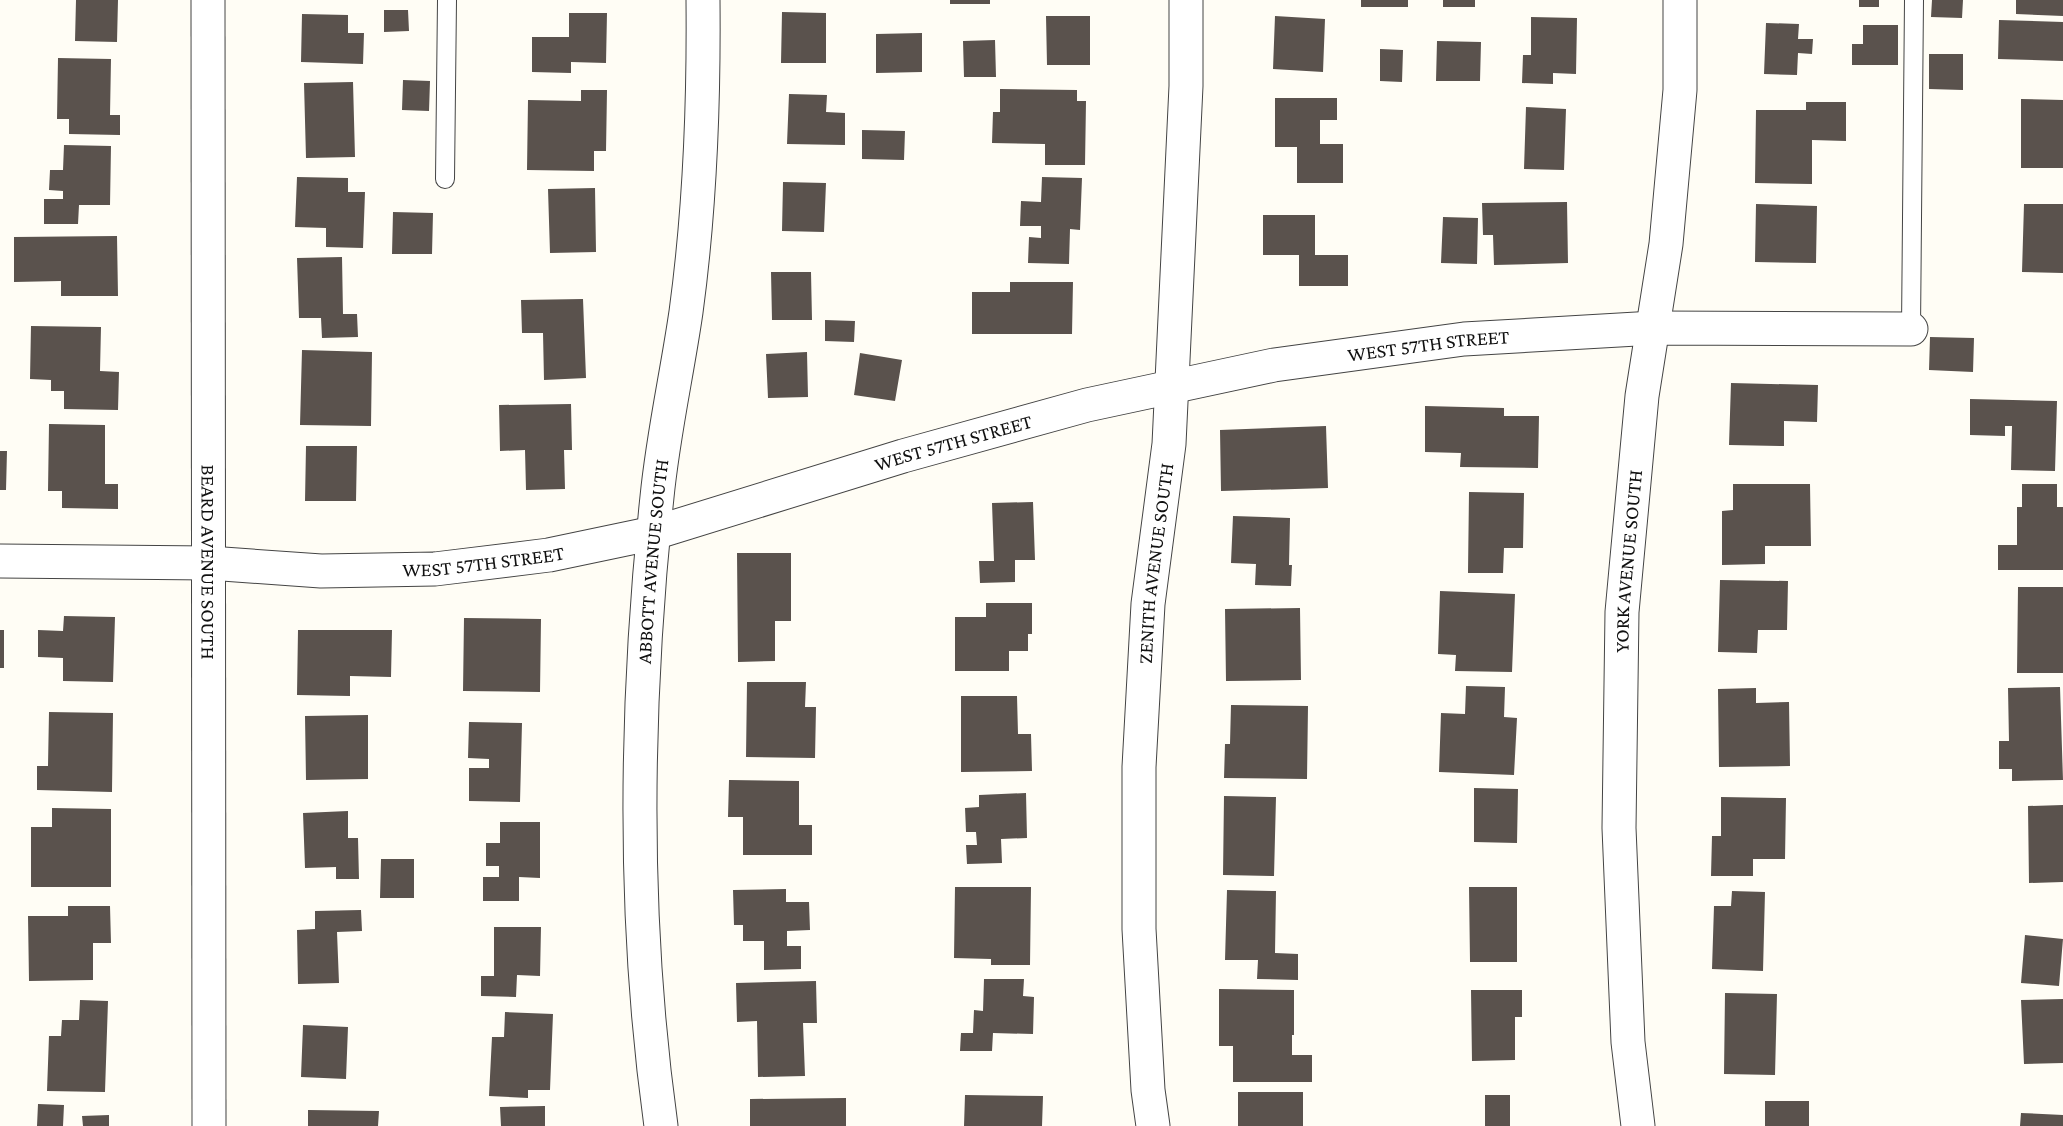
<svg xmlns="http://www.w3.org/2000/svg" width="2063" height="1126" font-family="'Crimson Pro',serif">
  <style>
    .building { fill: #5a524d }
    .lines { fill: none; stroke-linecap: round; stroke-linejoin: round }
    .service-casing { stroke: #444; stroke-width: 20 }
    .minor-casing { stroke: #444; stroke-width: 35 }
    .service { stroke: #fff; stroke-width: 18 }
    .minor { stroke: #fff; stroke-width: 33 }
    .labels { text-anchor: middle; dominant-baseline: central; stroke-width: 6; stroke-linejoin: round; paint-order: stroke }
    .street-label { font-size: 20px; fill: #111; stroke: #fff }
  </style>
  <rect width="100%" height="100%" fill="#fffdf5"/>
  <path class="building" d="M76,0H118L117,42L75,41Z
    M950,0H990V4H950Z
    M1361,0H1408V7H1361Z
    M1443,0H1475V7H1443Z
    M1859,0H1879V7H1859Z
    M1932,0H1963L1962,18L1931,17Z
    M2016,0H2063V16L2016,14Z
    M384,10H408L409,31L384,32Z
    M782,12L826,13V63H781Z
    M569,13H607L606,63L571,62V73L532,72V37H569Z
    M302,14L348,15V33H364L363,64L301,62Z
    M1046,16H1090V65H1047Z
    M1275,16L1325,19L1323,72L1273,69Z
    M1531,17L1577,18L1576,74L1553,73V84L1522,83L1523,55H1531Z
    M1999,20L2063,22V61L1998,59Z
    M1766,23L1799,24L1798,39H1813L1812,54L1798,53L1797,75L1764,74Z
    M1863,25H1898V65H1852V44H1863Z
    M922,33V72L876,73V34Z
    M995,40L996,77H964L963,41Z
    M1437,41L1481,42L1480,81H1436Z
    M1380,49L1403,50L1402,82L1380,81Z
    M1929,54H1963V90L1929,89Z
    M58,58L111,59L110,115H120V135L69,134V119H57Z
    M403,80L430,81L429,111L402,110Z
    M353,82L355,157L306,158L304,83Z
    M1000,89L1077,90V101H1086L1085,165H1045V144L992,143L993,112H1000Z
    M581,90H607L606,151H594V171L527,170L528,100L581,101Z
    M789,94L827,95L826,112L845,113V145L787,144Z
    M1275,98H1337V120H1320V144H1343V183H1297V147H1275Z
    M2021,99L2063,100V168H2021Z
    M1806,102H1846V141L1812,140V184L1755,183L1756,110H1806Z
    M1526,107L1566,109L1564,170L1524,169Z
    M862,130L905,131L904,160L862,159Z
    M64,145L111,146L110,205H79L78,224H44V199H63V191L49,190L50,170H63Z
    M297,177L348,178V192H365L363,248L326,247V228L295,227Z
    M1042,177L1082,178L1080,230L1070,229L1069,264L1028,263L1029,237L1041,238V226H1020L1021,201L1041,202Z
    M783,182L826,183L824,232L782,231Z
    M595,188L596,252L550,253L548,189Z
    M1567,202L1568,263L1494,265L1493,235H1483L1482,203Z
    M1756,204L1817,206L1816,263L1755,262Z
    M2024,204H2063V273L2022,272Z
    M393,212L433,213L432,254H392Z
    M1263,215H1315V255H1348V286H1299V255H1263Z
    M1443,217L1478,218L1477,264L1441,263Z
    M117,236L118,296H61V281L14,282V237Z
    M342,257L343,314H357L358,337L322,338L321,318H299L297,258Z
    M771,272H811L812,320H772Z
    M1010,282H1073L1072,334H972V292H1010Z
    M583,299L586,378L544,380L543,333H522L521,300Z
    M825,320L855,321L854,342L825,341Z
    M31,326L101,327L100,371L119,372L118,410L64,409V391H51V380L30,379Z
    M1930,337L1974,338L1973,372L1929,370Z
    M302,350L372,352L371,426L300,425Z
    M807,352L808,397L768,398L766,354Z
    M860,353L902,360L895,401L854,395Z
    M1731,383L1818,385L1817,422L1784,421V446L1729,445Z
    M1970,399L2057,401L2055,471L2011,470L2012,426H2005V436L1970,435Z
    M571,404L572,450H564L565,489L526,490L525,450L500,451L499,405Z
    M1425,406L1504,408V416H1539L1538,468L1460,467L1461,453L1425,452Z
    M49,424L105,425V484H118V509L62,508V491H48Z
    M1326,426L1328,488L1221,491L1220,430Z
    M306,446H357L356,501H305Z
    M0,451H7L6,490H0Z
    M1733,484H1810L1811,546H1765V564L1722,565V511L1733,510Z
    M2022,484H2057V507H2063V570H1998V545H2017V507H2022Z
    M1469,492L1524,493L1523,548H1504L1503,573H1468Z
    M1033,502L1035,560H1015V582L980,583L979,561H994L992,503Z
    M1233,516L1290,518L1289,565H1292L1291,586L1255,585L1256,564L1231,563Z
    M737,553H791V621H775V661L738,662Z
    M1720,580L1788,581L1787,630H1758L1757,653L1718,652Z
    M2018,587H2063V673H2017Z
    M1440,591L1515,594L1512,672L1455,671L1456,655L1438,654Z
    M986,603H1032V634H1028V651H1009V671H955V617H986Z
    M1300,608L1301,680L1226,681L1225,609Z
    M64,616L115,617L113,682L63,681V658L38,657V630L63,631Z
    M464,618L541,619L540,692L463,691Z
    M0,630H4V668H0Z
    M298,630H392L391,677L350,676V696L297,695Z
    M747,682H806L805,707H816L815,758L746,757Z
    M1466,686L1505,687L1504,717L1517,718L1514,775L1439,772L1441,713L1465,714Z
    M2060,687L2063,780L2012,781V769H1999V741H2009L2008,688Z
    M1756,688V703L1789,702L1790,766L1719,767L1718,689Z
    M961,696H1017L1018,734H1031L1032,771L961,772Z
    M1231,705L1308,706L1307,779L1224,778L1225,744H1230Z
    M49,712L113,713L112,792L37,790V766H48Z
    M368,715V779L306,780L305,716Z
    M469,722L522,723L520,802L469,801V768H489V759L468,758Z
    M729,780L799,781V825H812V855H743V817H728Z
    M1474,788L1518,789L1517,843L1474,842Z
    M1026,793L1027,838L1001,839L1002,863L967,864L966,845H977L976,832H966L965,808L979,807V795Z
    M1224,796L1276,797L1274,876L1223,875Z
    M1721,797L1786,798L1785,859H1753V876H1711L1712,836H1721Z
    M2063,805V882L2029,883L2028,806Z
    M52,808L111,809V887H31V827H52Z
    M348,811V838H358L359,879H336V867L305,868L303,813Z
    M500,822H540V878L519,877V901H483V877H499V866H486V843H500Z
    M381,859H414V898H380Z
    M955,887H1031L1030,965H991V959L954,958Z
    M1469,887H1517V962H1470Z
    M786,889V902H809L810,930L787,931V946H801V969L764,970V941H743V925H734L733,890Z
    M1227,890L1276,891L1275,953L1298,954V980L1257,979L1258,960H1225Z
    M1732,891L1765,892L1763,971L1712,969L1714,906H1731Z
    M68,906H110L111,943H93V980L29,981L28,916H68Z
    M361,910L362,931L337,932L339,983L298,984L297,930L315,929V911Z
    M494,927H541L540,976L517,975L516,997L481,996V976H494Z
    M2025,935L2063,939L2059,986L2021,983Z
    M984,979H1024L1023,996L1034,997L1033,1034L993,1033L992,1051H960L961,1033H973L974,1010L983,1011Z
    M816,981L817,1023H803L805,1076L758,1077L757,1021L737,1022L736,983Z
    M1219,989L1294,990V1035H1292V1055H1312V1082H1233V1046H1219Z
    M1471,990H1522V1017H1515V1060L1472,1061Z
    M1725,993L1777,994L1775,1075L1724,1074Z
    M2063,999V1063L2024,1064L2021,1000Z
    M80,1000L108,1001L105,1092L47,1091L49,1036H61L62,1020H79Z
    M505,1012L553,1014L550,1090H528V1098L489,1096L492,1037H504Z
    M303,1025L348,1027L346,1079L301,1077Z
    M1238,1092H1303V1126H1238Z
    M965,1095L1043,1096L1042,1126H964Z
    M1485,1095H1510V1126H1485Z
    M846,1098V1126H750V1099Z
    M1765,1101H1809V1126H1765Z
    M38,1104L64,1105L63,1126H37Z
    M545,1106V1126H501L500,1107Z
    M308,1110L379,1111L378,1126H308Z
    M2021,1113L2063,1115V1126H2020Z
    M109,1115V1126H83L82,1116Z"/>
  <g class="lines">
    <defs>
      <path id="service" d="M445,179L447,0
        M1911,329L1914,0"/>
      <g id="minor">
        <path id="s1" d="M208,0L209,1126"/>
        <path id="s2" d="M0,561L209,563L321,571L435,569L549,555L654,533L903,456L1087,405L1274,365L1464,339L1654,328L1911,329"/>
        <path id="s3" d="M661,1126C632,918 635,706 657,497C663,435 677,374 686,312C700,209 704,104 703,0"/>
        <path id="s4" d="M1153,1126L1148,1090L1139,929V767L1148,604L1169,444L1186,86V0"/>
        <path id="s5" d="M1638,1126L1628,1042L1619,828L1622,612L1642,396L1666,244L1680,90V0"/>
      </g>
    </defs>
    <use href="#service" class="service-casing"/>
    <use href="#minor" class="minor-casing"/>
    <use href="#service" class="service"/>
    <use href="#minor" class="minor"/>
  </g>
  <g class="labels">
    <g class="street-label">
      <text stroke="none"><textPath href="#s2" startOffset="1456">WEST 57TH STREET</textPath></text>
      <text stroke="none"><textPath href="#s2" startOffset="970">WEST 57TH STREET</textPath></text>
      <text stroke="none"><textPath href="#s2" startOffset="484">WEST 57TH STREET</textPath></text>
      <text stroke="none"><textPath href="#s3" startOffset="566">ABBOTT AVENUE SOUTH</textPath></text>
      <text stroke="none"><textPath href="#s5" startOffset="566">YORK AVENUE SOUTH</textPath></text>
      <text stroke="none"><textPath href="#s1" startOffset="562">BEARD AVENUE SOUTH</textPath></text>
      <text stroke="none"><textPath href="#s4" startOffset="564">ZENITH AVENUE SOUTH</textPath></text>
    </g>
  </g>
</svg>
